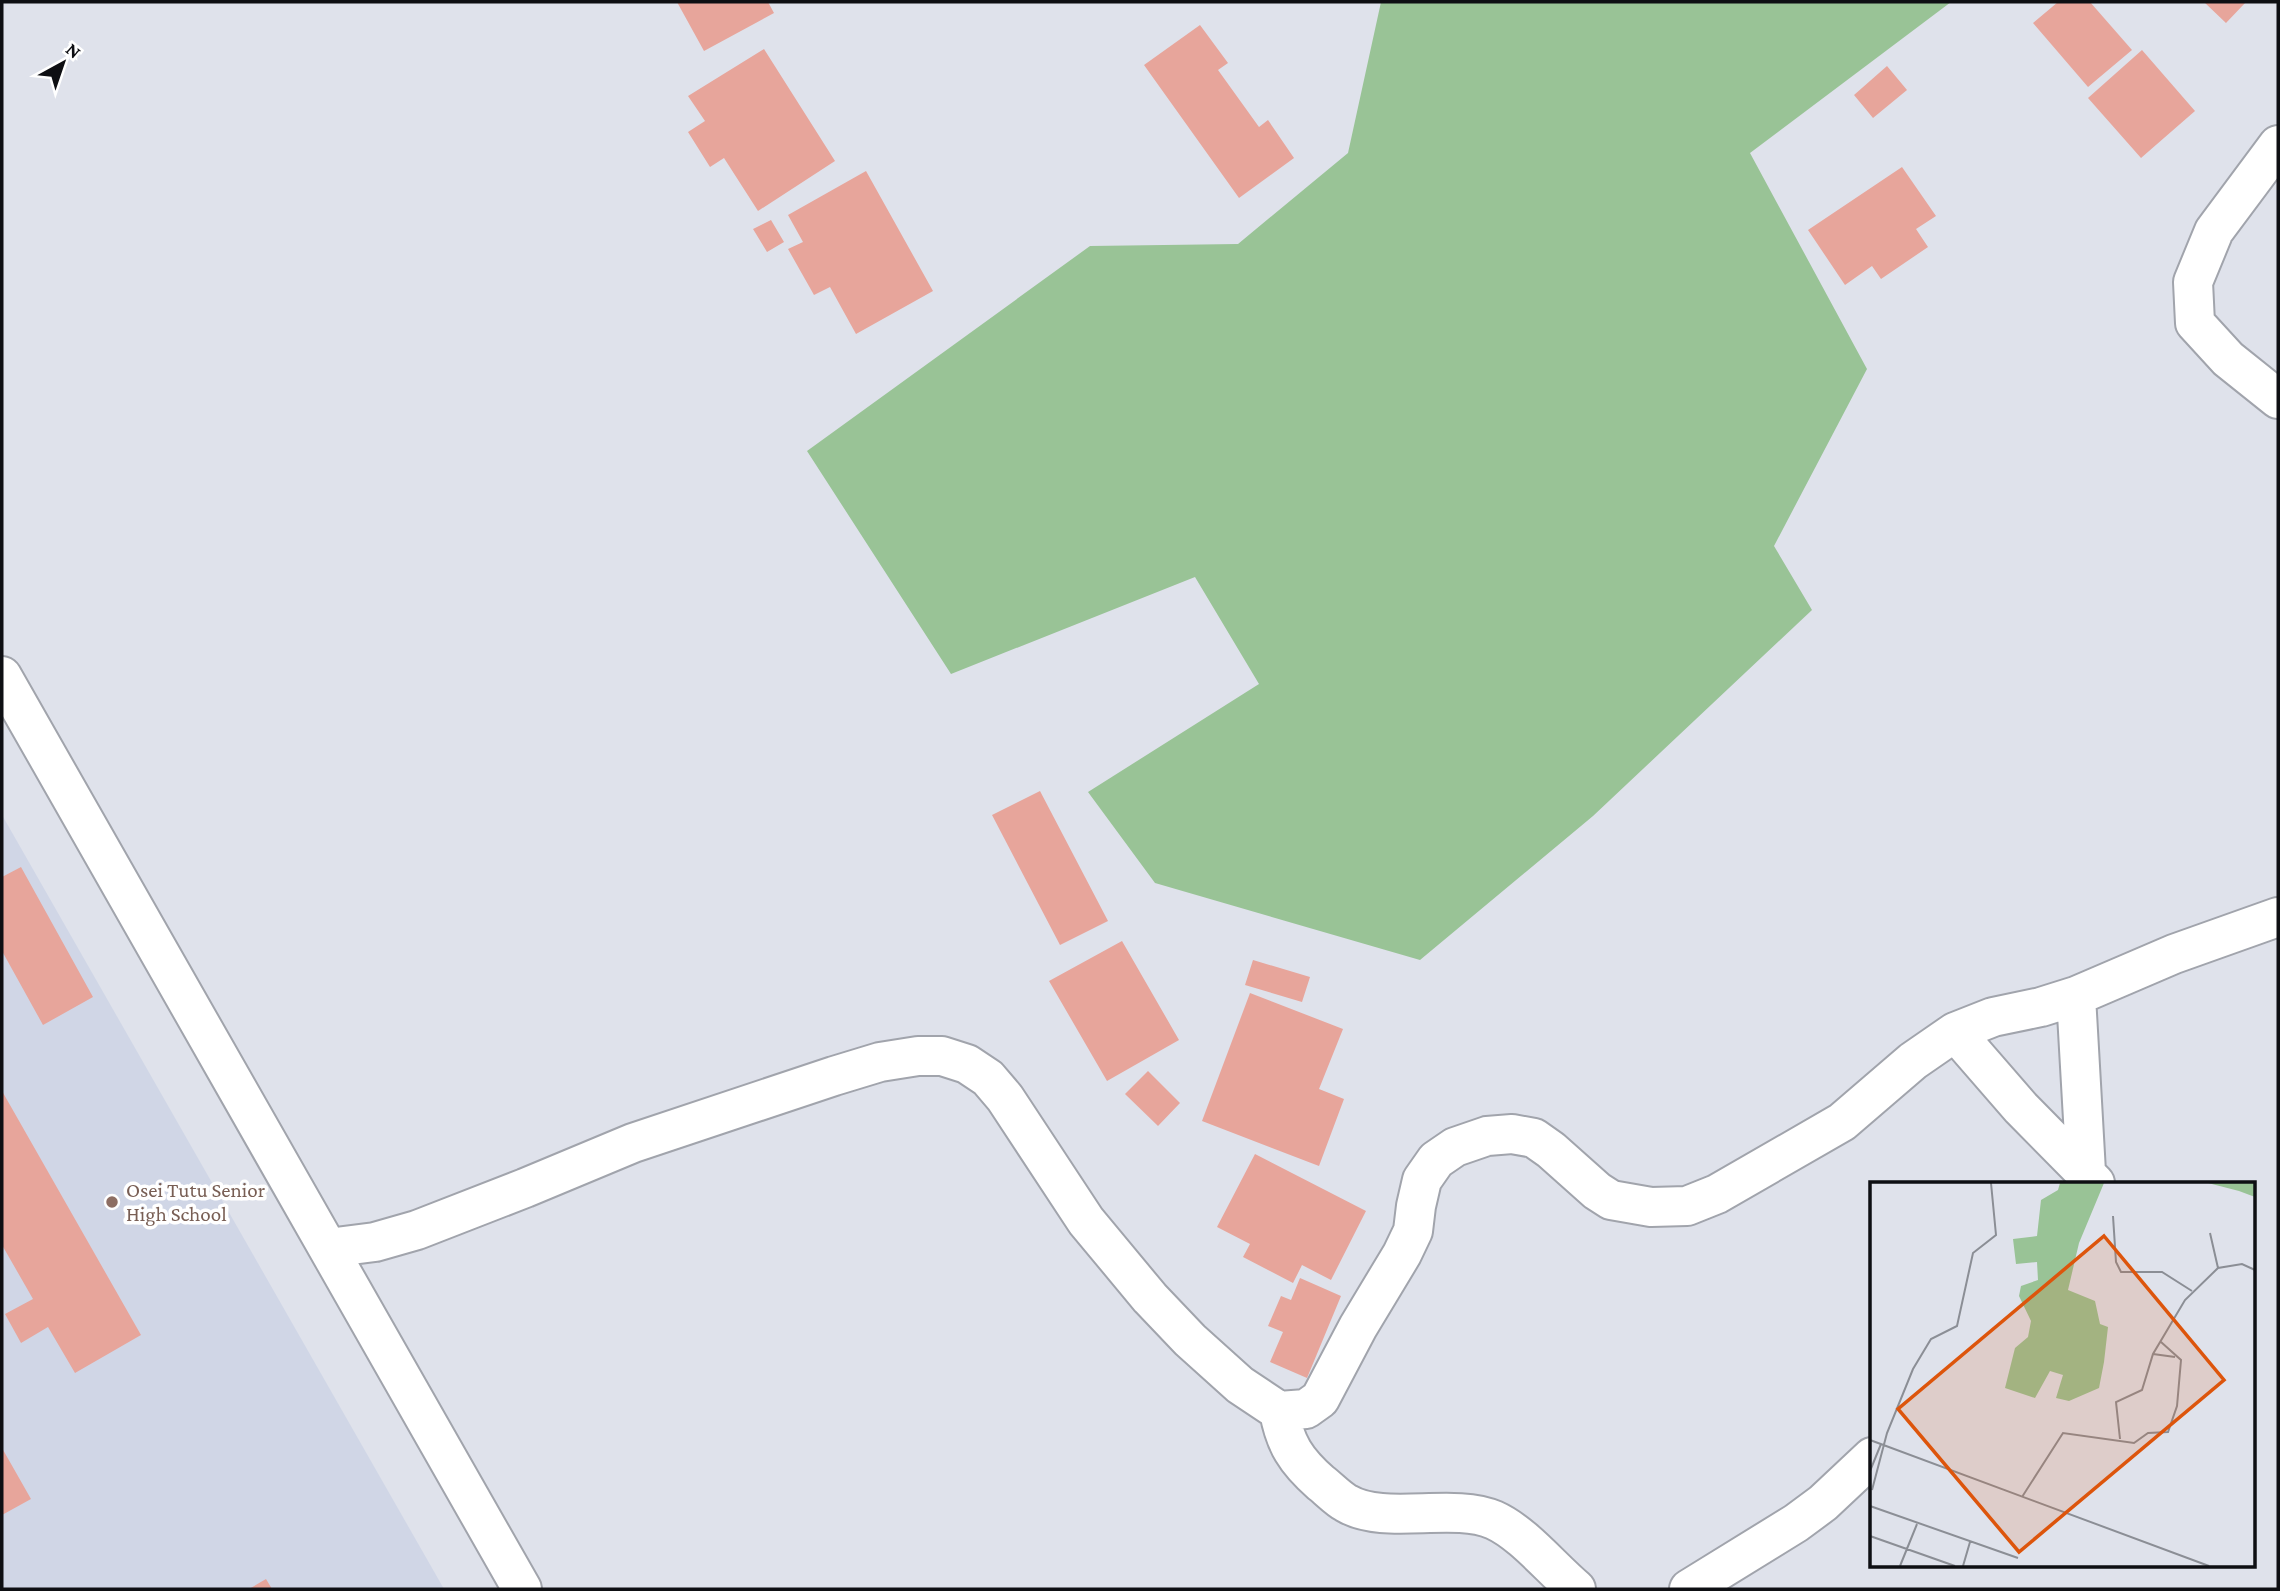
<svg xmlns="http://www.w3.org/2000/svg" width="2280" height="1591" font-family="'Crimson Pro',serif">
  <style>
    .built { fill: #d0d6e6 }
    .green { fill: #99c396 }
    .building { fill: #e7a59b }
    .lines { fill: none; stroke-linecap: round; stroke-linejoin: round }
    .minor-casing { stroke: #a1a4ac; stroke-width: 42 }
    .minor { stroke: #fff; stroke-width: 38 }
    .education-dot { fill: #8d6e63; stroke: #fff; stroke-width: 2.5 }
    .labels { text-anchor: middle; dominant-baseline: central; stroke-width: 7; stroke-linejoin: round; paint-order: stroke }
    .education-label { font-size: 21px; fill: #785e54; stroke: #fff; text-anchor: start }
    .inset-road { fill: none; stroke: #8b8e95; stroke-width: 2 }
    .view { fill: #dd550c; fill-opacity: 0.15; stroke: #dd550c; stroke-width: 3.5 }
    .inset-edge { fill: none; stroke: #0e0f13; stroke-width: 3.5 }
  </style>
  <rect width="100%" height="100%" fill="#dfe2eb"/>
  <path class="built" d="M2,815L444,1589H2Z"/>
  <path class="green" d="M1381,2H1951L1750,153L1867,369L1774,546L1812,610L1593,816L1420,960L1155,883L1088,792L1259,684L1195,577L951,674L807,451L1090,246L1238,244L1348,153Z"/>
  <path class="building" d="M677,2H768L774,13L704,51Z
    M2058,2H2090L2132,50L2088,87L2033,23Z
    M2204,2H2246L2226,23Z
    M1200,25L1228,63L1218,70L1259,127L1268,120L1294,158L1239,198L1144,65Z
    M764,49L835,161L758,211L724,158L710,167L688,132L705,121L688,96Z
    M2142,50L2195,111L2141,158L2088,98Z
    M1887,66L1907,90L1873,118L1854,95Z
    M1902,167L1936,216L1916,229L1928,247L1881,279L1872,266L1845,285L1808,230Z
    M866,171L933,291L856,334L830,287L814,295L788,249L803,242L788,215Z
    M771,220L784,242L767,252L753,229Z
    M1040,791L1108,921L1060,945L992,815Z
    M21,867L93,997L43,1025L2,951V877Z
    M1122,941L1179,1040L1107,1081L1049,981Z
    M1253,960L1310,977L1302,1002L1245,985Z
    M1250,993L1343,1029L1319,1089L1344,1099L1319,1166L1202,1121Z
    M1148,1071L1180,1103L1158,1126L1125,1094Z
    M2,1091L141,1335L75,1373L48,1327L21,1343L5,1314L33,1299L2,1245Z
    M1255,1154L1366,1211L1331,1280L1302,1265L1293,1283L1243,1257L1250,1244L1217,1227Z
    M1300,1278L1341,1296L1307,1378L1270,1362L1283,1332L1268,1326L1281,1296L1291,1300Z
    M2,1448L31,1499L2,1515Z
    M266,1579L272,1589H249Z"/>
  <g class="lines">
    <defs>
      <path id="minor" d="M2278,145L2214,231L2193,282L2195,323L2228,359L2278,399
        M2,676L522,1589
        M2076,996L2086,1172
        M1955,1032L2021,1108L2095,1183
        M328,1248L375,1242L417,1230L525,1188L633,1143L834,1076L880,1062L918,1056H942L967,1064L988,1078L1005,1098L1086,1221L1150,1298L1190,1340L1240,1385L1279,1411L1306,1409L1320,1399L1358,1327L1402,1254L1413,1231L1416,1206L1422,1180L1436,1160L1455,1147L1487,1136L1512,1134L1534,1138L1551,1150L1597,1191L1611,1200L1651,1207L1687,1206L1717,1194L1842,1122L1913,1061L1955,1032L1993,1017L2041,1007L2076,996L2174,954L2278,917
        M1279,1411C1285,1444 1296,1461 1321,1483C1329,1489 1337,1498 1346,1503C1384,1526 1452,1502 1494,1520C1523,1533 1551,1568 1576,1589
        M1689,1589L1796,1523L1823,1503L1872,1457"/>
    </defs>
    <use href="#minor" class="minor-casing"/>
    <use href="#minor" class="minor"/>
  </g>
  <circle class="education-dot" cx="112" cy="1202" r="7"/>
  <g class="labels">
    <g class="education-label">
      <text x="126" y="1190">Osei Tutu Senior<tspan x="126" dy="24">High School</tspan></text>
    </g>
  </g>
  <g transform="translate(1870 1182)">
    <rect width="385" height="385" fill="#dfe2eb"/>
    <path d="M190,1H234L209,61L198,108L225,119L230,142L238,145L234,180L229,206L199,219L186,216L193,193L180,189L165,216L135,206L145,166L158,155L161,139L149,114L151,104L168,98L167,80L146,82L143,57L167,54L171,18L188,8ZM338,1H385V15L369,9Z" fill="#99c396"/>
    <path class="inset-road" d="M243,34L246,80L251,90H292L322,109M340,51L348,86M283,172L305,175M250,257L246,220L272,208L283,172L315,118L348,86L372,82L385,88M0,258L339,384M0,289L11,262M2,308L17,251L43,187L61,157L87,144L103,71L126,53L121,1M152,315L193,251L264,261L278,251L298,250L307,224L311,178L291,160M0,324L148,376M0,354L85,384M30,384L47,342M93,384L100,360"/>
    <path class="view" d="M234,54L354,198L149,370L28,227Z"/>
    <rect width="385" height="385" class="inset-edge"/>
  </g>
  <rect width="2280" height="1591" fill="none" stroke="#0e0f13" stroke-width="7"/>
  <g transform="translate(63 63) rotate(40)" stroke="#ffffff" stroke-width="5" paint-order="stroke">
  <path d="M0-5L12 26L0 18L-12 26Z" fill="#0e0f13"/>
  <text y="-10" font-size="19" font-weight="bold" text-anchor="middle" fill="#0e0f13">N</text>
  </g>
</svg>
